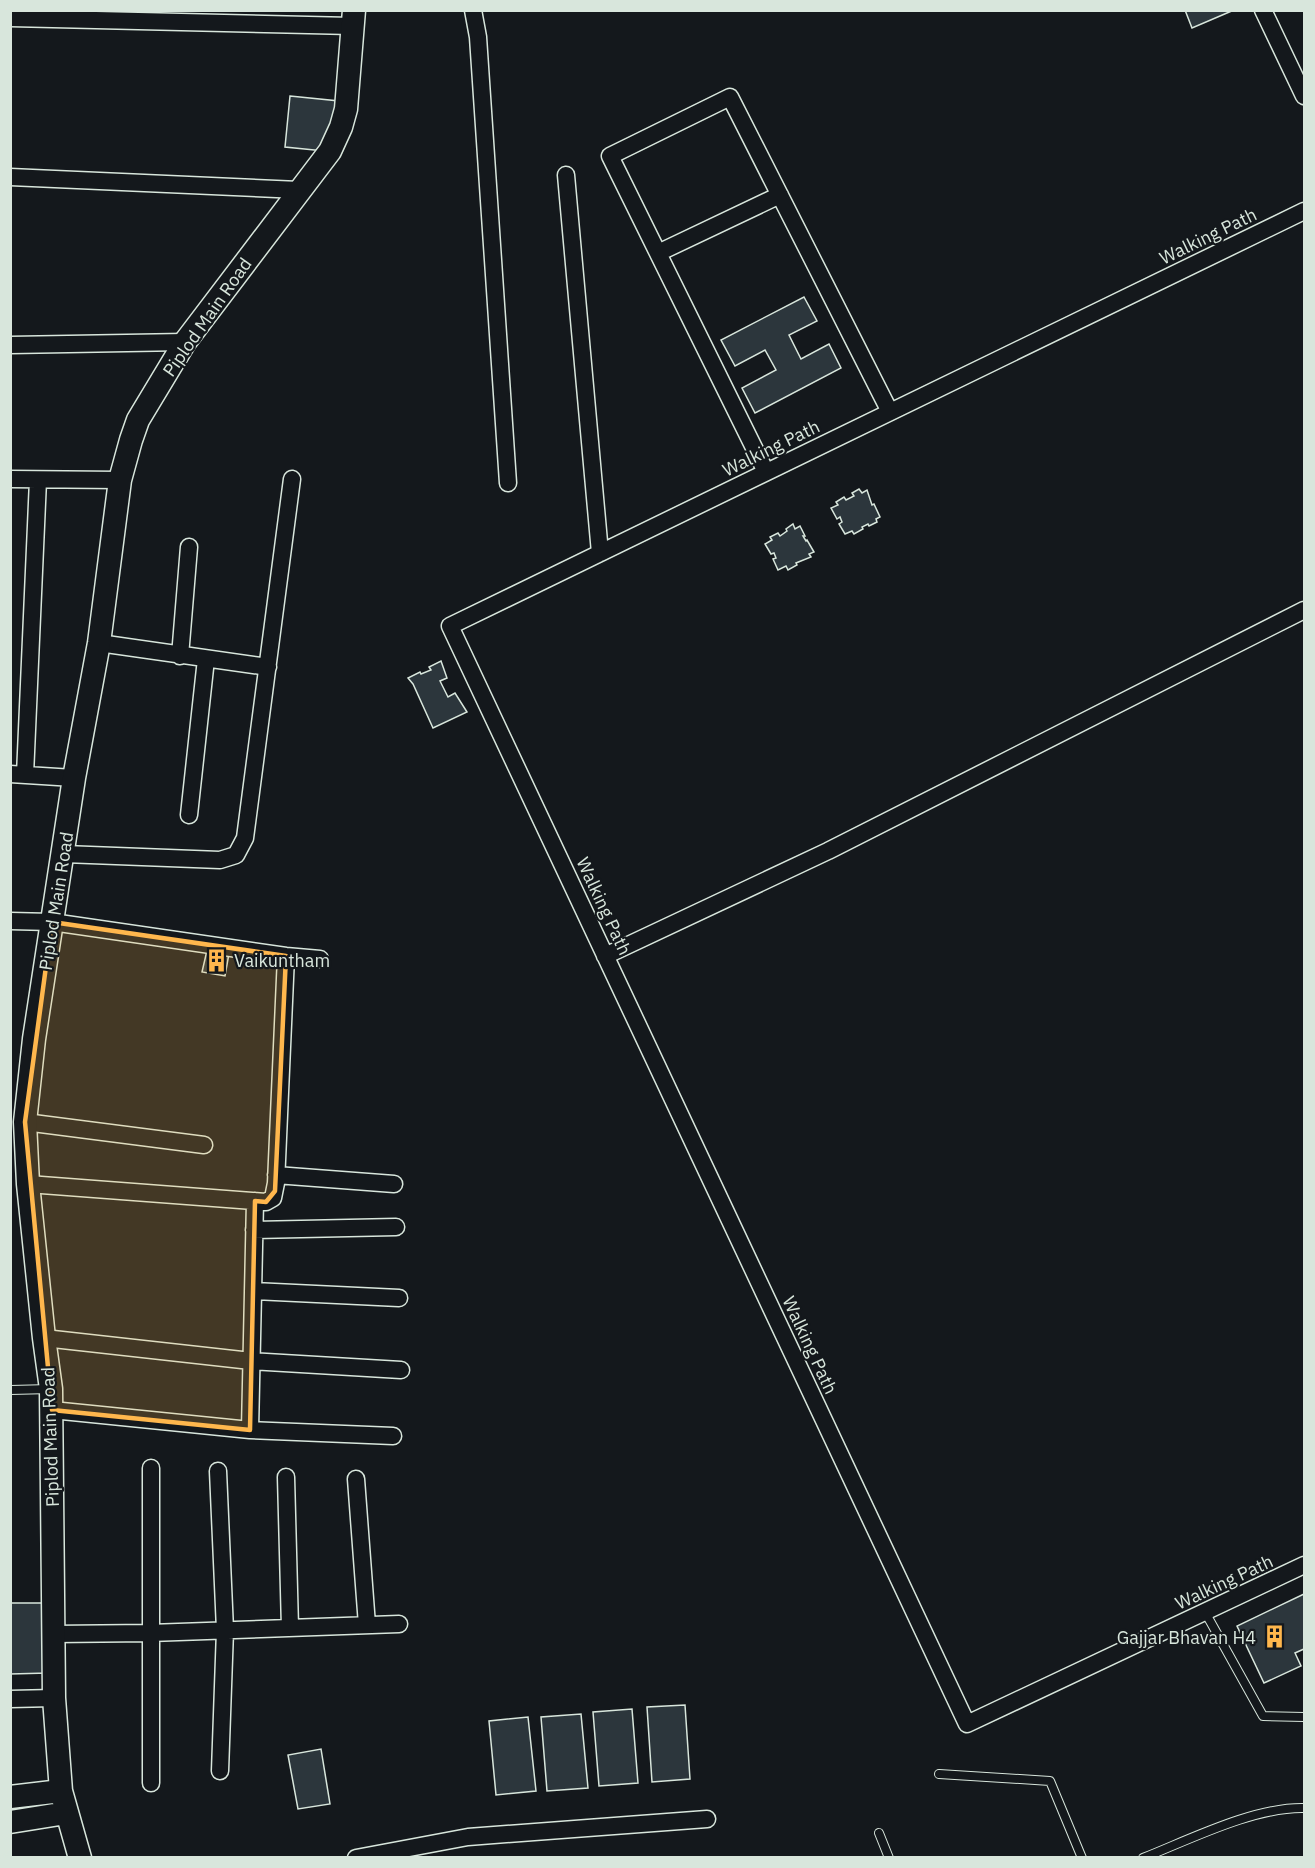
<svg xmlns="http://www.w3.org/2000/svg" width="1315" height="1868" font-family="'IBM Plex Sans',sans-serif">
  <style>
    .building { fill: #2c363c; stroke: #d8e6dc; stroke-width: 1.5 }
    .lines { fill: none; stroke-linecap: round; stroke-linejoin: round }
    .lane-casing { stroke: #d8e6dc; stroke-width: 10 }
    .street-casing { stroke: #d8e6dc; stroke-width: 19 }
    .secondary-casing { stroke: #d8e6dc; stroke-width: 25 }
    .lane { stroke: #14181c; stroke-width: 8 }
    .street { stroke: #14181c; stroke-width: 16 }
    .secondary { stroke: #14181c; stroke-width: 22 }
    .marked { fill: #ffb74d; fill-opacity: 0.2; stroke: #ffb74d; stroke-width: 4.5; stroke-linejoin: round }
    .labels { text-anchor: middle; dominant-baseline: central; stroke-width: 4.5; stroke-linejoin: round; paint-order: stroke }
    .street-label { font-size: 18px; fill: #d8e6dc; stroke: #14181c }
    .poi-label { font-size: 18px; fill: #d8e6dc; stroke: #14181c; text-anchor: start }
  </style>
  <rect width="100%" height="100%" fill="#14181c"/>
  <path class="building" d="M1185,10H1234L1192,28Z
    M290,96L339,101L334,152L285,147Z
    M804,297L817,321L789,335L801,359L829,344L841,368L755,413L742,388L776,370L765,350L735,366L721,340Z
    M859,489L862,493L867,490L872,505L874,504L880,517L876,519L877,522L869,526L868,524L862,527L863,529L854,534L852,531L845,534L839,524L842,522L840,517L837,519L831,508L838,505L836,502L844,497L846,500L854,496L852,493Z
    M793,524L795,529L800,526L805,536H803L806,541L807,540L814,552L809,554L811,557L796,563L797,565L788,570L786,566L778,570L773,559L776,558L774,553L771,554L765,544L772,540L770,537L778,533L780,536L787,531L786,529Z
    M441,661L447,678L440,681L448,697L455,693L467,712L433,728L413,684L408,678L420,672L421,674L431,670L429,667Z
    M208,946L230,948L225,976L202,972Z
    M1304,1594V1649L1295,1653L1301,1666L1264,1683L1237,1626Z
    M10,1603H47L48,1673L10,1674Z
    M685,1705L690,1779L652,1782L647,1707Z
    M632,1709L638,1783L599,1786L593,1712Z
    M581,1714L588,1788L547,1791L541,1717Z
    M528,1717L536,1791L496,1795L489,1721Z
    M321,1749L330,1804L298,1809L288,1755Z"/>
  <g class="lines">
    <defs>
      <path id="lane" d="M10,1390L51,1389
        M1205,1612L1263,1716L1304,1717
        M939,1774L1050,1781L1082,1858
        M879,1833L889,1858
        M1143,1858C1191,1839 1254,1807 1304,1808"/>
      <path id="street" d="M473,10L478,37L508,483
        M1263,10L1304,96
        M10,18L352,26
        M566,175L600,553
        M10,177L299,190
        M1304,211L450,626L967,1724L1304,1565
        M658,253L780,195
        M10,345L185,342
        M766,472L610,156L730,97L890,412
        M10,479L120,480
        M99,643L268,667
        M180,656L189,547
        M10,774L74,778
        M25,775L38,480
        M189,815L206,659
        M64,854L220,860L236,855L245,838L292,479
        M10,921L52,922L286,956L320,959
        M605,956L828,851L1304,610
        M25,1122L204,1145
        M276,1175L394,1184
        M28,1184L266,1202L273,1198L276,1183L286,956
        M254,1230L396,1227
        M253,1291L399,1298
        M44,1338L251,1361L401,1370
        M52,1410L250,1430L393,1436
        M250,1430L255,1201
        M151,1468V1783
        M218,1471L225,1630L220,1771
        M286,1477L290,1628
        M356,1479L367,1625
        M53,1634L150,1633L399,1624
        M10,1699L54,1698
        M356,1858L468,1837L707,1819"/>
      <path id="secondary" d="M10,1797L61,1791
        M10,1822L66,1813
        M80,1858L61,1791L54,1698L51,1389L44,1338L28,1184L25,1122L34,1039L74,778L99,643L120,480L131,440L138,420L185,342L330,151L341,127L346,109L354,10"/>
    </defs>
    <use href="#lane" class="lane-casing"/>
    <use href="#street" class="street-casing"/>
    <use href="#secondary" class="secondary-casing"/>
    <use href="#lane" class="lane"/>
    <use href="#street" class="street"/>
    <use href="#secondary" class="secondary"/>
  </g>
  <path class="marked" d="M52,922L286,956L275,1191L266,1202L255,1201L250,1430L52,1410L25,1122Z"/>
  <defs>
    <symbol id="building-bare" viewBox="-9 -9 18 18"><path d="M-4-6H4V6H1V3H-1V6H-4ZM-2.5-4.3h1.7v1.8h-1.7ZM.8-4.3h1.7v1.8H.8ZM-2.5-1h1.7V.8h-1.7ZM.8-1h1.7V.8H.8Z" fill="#ffb74d" stroke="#14181c" stroke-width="2.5" paint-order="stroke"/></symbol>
  </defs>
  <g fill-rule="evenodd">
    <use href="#building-bare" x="200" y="944" width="33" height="33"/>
    <use href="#building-bare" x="1258" y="1620" width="33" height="33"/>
  </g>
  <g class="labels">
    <g class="street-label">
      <text transform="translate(1208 236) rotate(-26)">Walking Path</text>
      <text transform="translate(207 317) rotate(-55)">Piplod Main Road</text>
      <text transform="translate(771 448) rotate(-26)">Walking Path</text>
      <text transform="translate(56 901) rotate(-81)">Piplod Main Road</text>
      <text transform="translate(604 906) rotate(65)">Walking Path</text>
      <text transform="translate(810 1345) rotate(65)">Walking Path</text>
      <text transform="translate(50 1437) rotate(-92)">Piplod Main Road</text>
      <text transform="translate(1224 1582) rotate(-25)">Walking Path</text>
    </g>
    <g class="poi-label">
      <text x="234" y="960">Vaikuntham</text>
      <text x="1256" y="1637" text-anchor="end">Gajjar Bhavan H4</text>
    </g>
  </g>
  <rect width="1315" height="1868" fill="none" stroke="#d8e6dc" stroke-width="24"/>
</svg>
